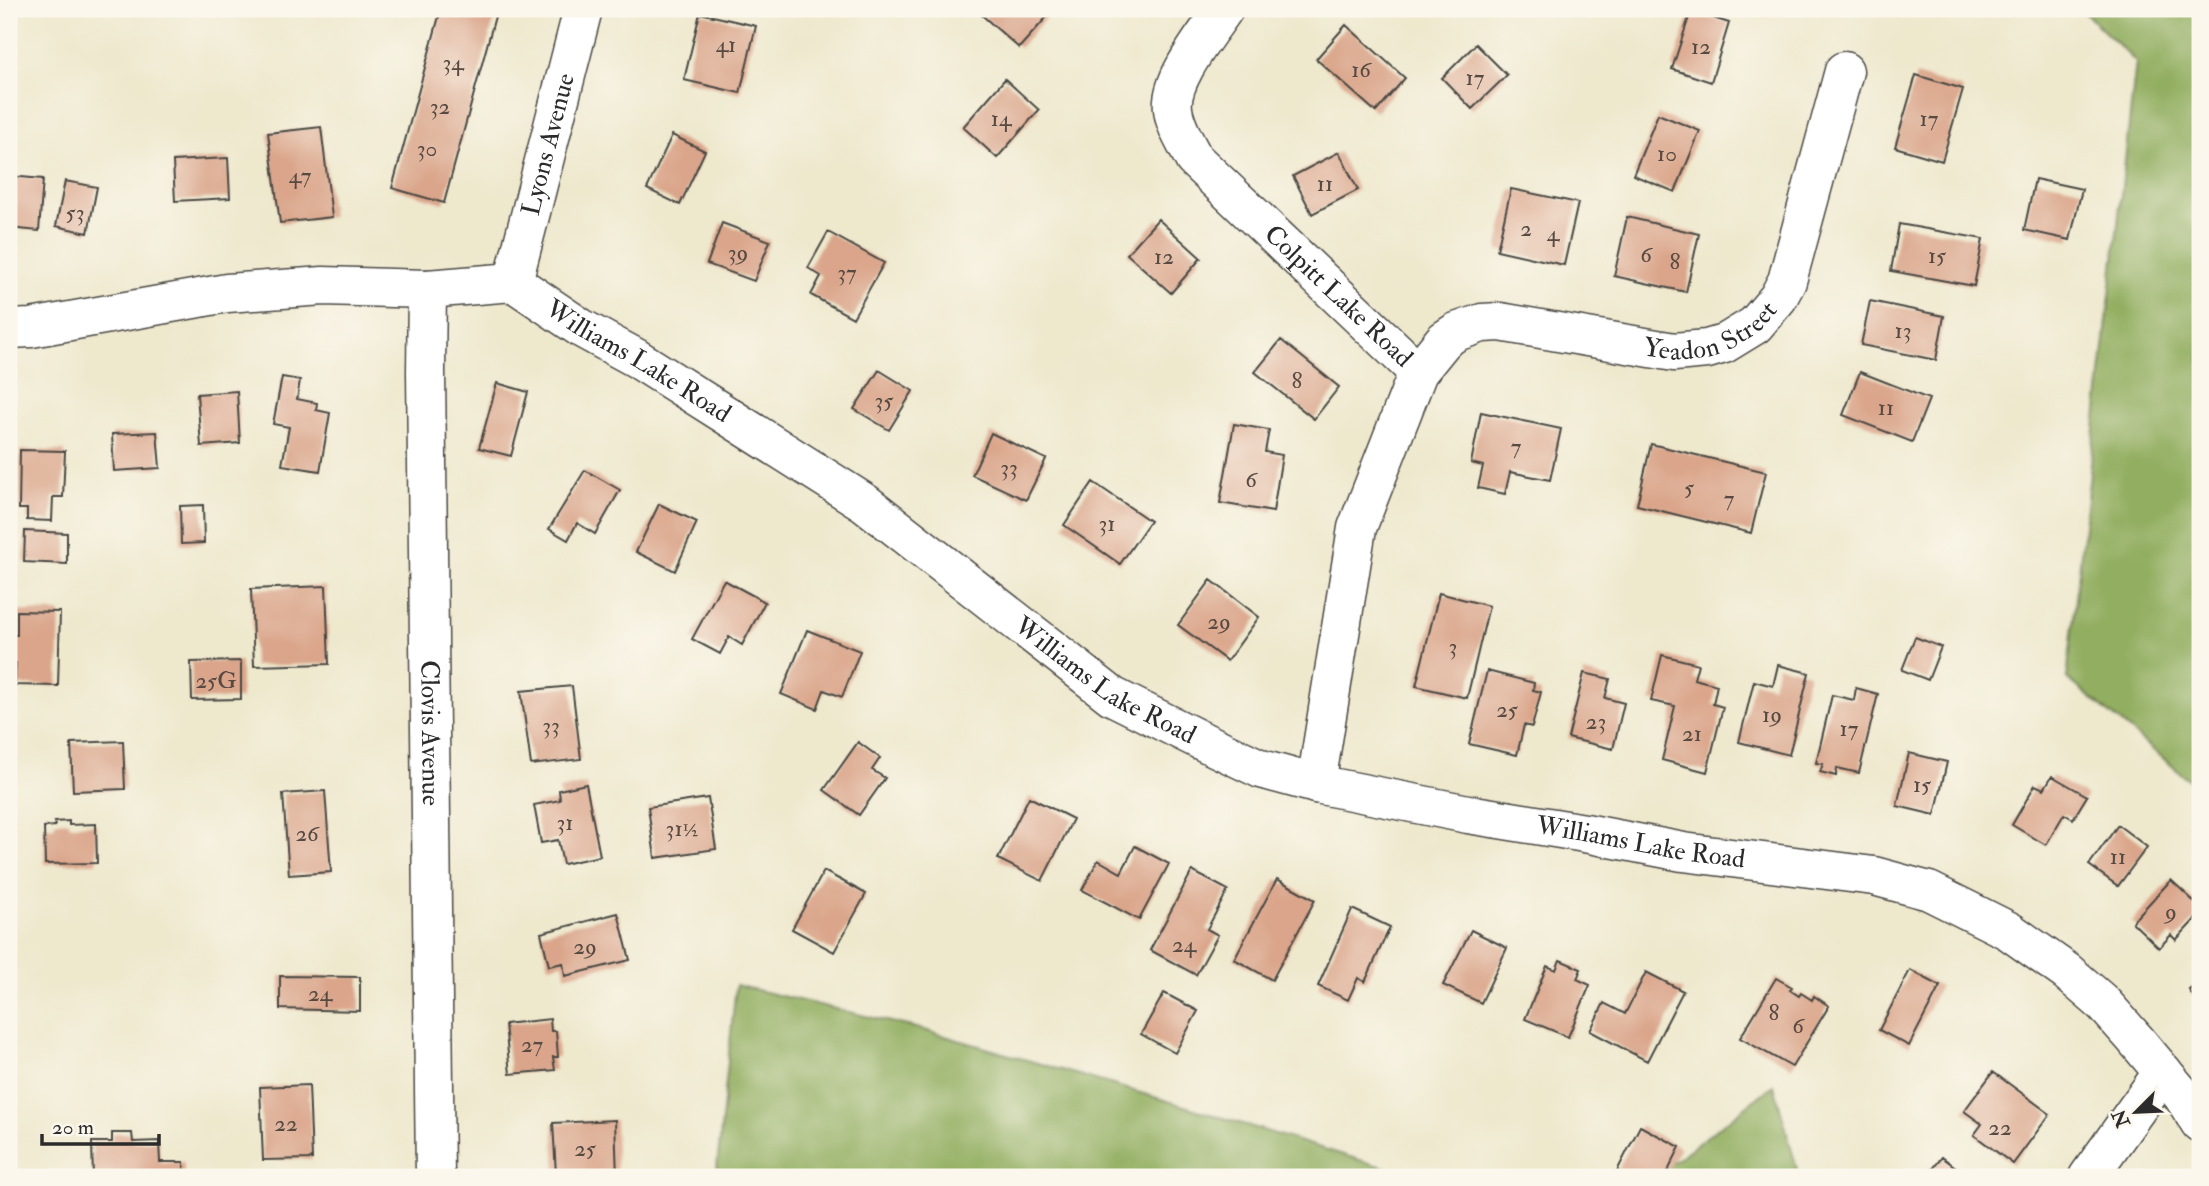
<svg xmlns="http://www.w3.org/2000/svg" width="2209" height="1186" font-family="'IM FELL Double Pica',serif">
  <style>
    .forest { fill: #92ae60; stroke: #5e6c46; stroke-width: 2 }
    .building { fill: #daa58a }
    .lines { fill: none; stroke-linecap: round; stroke-linejoin: round }
    .minor-casing { stroke: #484743; stroke-width: 41 }
    .major-casing { stroke: #484743; stroke-width: 41 }
    .minor { stroke: #fff; stroke-width: 38 }
    .major { stroke: #fff; stroke-width: 38 }
    .labels { text-anchor: middle; dominant-baseline: central; stroke-width: 5; stroke-linejoin: round; paint-order: stroke }
    .number-label { font-size: 23px; fill: #574a43 }
    .street-label { font-size: 26px; fill: #2b2b2b; stroke: #fbf7ec }
  </style>
  <rect width="100%" height="100%" fill="#fbf7ec"/>
  <filter id="ink" filterUnits="userSpaceOnUse"><feTurbulence type="fractalNoise" baseFrequency=".0143" numOctaves="2"/><feDisplacementMap in="SourceGraphic" scale="14" xChannelSelector="R" yChannelSelector="G"/><feConvolveMatrix kernelMatrix="1 2 1 2 8 2 1 2 1" color-interpolation-filters="sRGB"/></filter>
  <filter id="wash" filterUnits="userSpaceOnUse"><feTurbulence type="fractalNoise" baseFrequency=".00686" numOctaves="4" result="noise"/><feDisplacementMap in="SourceGraphic" scale="28" xChannelSelector="R" yChannelSelector="G"/><feGaussianBlur stdDeviation="1.57" result="paint"/><feColorMatrix in="noise" values="0 0 0 0 0 0 0 0 0 0 0 0 0 0 0 0 0 1.4 0 .05"/><feComposite in="paint" operator="in"/></filter>
  <g filter="url(#wash)">
    <rect width="100%" height="100%" fill="#eee8cd"/>
    <path class="forest" d="M2081,9H2200V789L2067,678L2136,62Z
      M736,985L924,1030L1168,1101L1415,1177H716Z
      M1774,1085L1799,1177H1654Z"/>
    <g id="blocks">
      <path class="building" d="M441,9H497L444,203L392,188Z
        M975,9H1054L1019,48Z
        M1691,11L1729,23L1711,82L1672,69Z
        M700,13L756,26L740,93L684,80Z
        M1346,25L1405,78L1376,112L1316,59Z
        M1476,44L1507,75L1472,109L1442,78Z
        M1916,75L1963,89L1942,161L1895,147Z
        M1005,79L1039,110L997,158L963,127Z
        M1658,114L1700,131L1675,192L1633,175Z
        M321,127L332,217L280,223L268,133Z
        M672,135L705,151L680,205L647,189Z
        M1339,152L1358,190L1312,214L1293,176Z
        M228,158L230,198L175,201L173,161Z
        M9,176L43,179L39,231L9,228Z
        M2035,179L2082,189L2070,240L2024,230Z
        M65,181L97,187L88,233L56,226Z
        M1511,189L1578,203L1564,265L1497,250Z
        M1627,217L1699,234L1686,292L1614,276Z
        M1158,219L1201,258L1171,293L1127,254Z
        M722,223L770,241L754,281L707,264Z
        M1899,224L1983,239L1974,286L1891,271Z
        M828,232L884,263L853,318L811,295L821,276L808,268Z
        M1870,301L1944,316L1936,360L1861,345Z
        M1281,340L1339,387L1314,419L1255,372Z
        M879,370L913,391L889,430L854,409Z
        M1860,372L1929,399L1912,442L1843,415Z
        M282,377L300,380L297,399L317,403L316,410L330,413L320,471L282,465L289,427L273,424Z
        M497,383L528,392L511,456L479,448Z
        M237,391L240,443L201,446L197,394Z
        M1481,412L1561,429L1550,480L1510,472L1505,494L1478,488L1483,466L1471,463Z
        M1234,424L1269,430L1265,452L1282,455L1273,512L1220,503Z
        M157,432L160,468L114,471L112,434Z
        M991,433L1046,459L1026,500L972,475Z
        M1651,444L1766,472L1751,533L1637,505Z
        M20,450L65,451L63,497H53L52,521L27,520V509H19Z
        M585,470L620,490L595,534L577,523L568,540L549,529Z
        M1093,482L1150,521L1120,564L1064,525Z
        M659,504L697,522L675,571L636,552Z
        M203,505L204,543L181,544L180,506Z
        M25,531L67,533V564L24,562Z
        M724,580L765,602L742,645L729,637L720,654L692,639Z
        M1211,580L1259,617L1227,661L1178,625Z
        M326,586L329,664L254,666L251,589Z
        M1439,593L1489,606L1467,698L1416,686Z
        M17,611L60,612L58,686L15,685L16,663H9L10,635H17Z
        M807,630L860,651L842,697L824,690L817,709L781,694Z
        M1915,637L1941,647L1928,680L1902,670Z
        M1662,655L1698,664L1694,679L1717,685L1713,704L1723,707L1707,772L1662,760L1675,706L1651,701Z
        M241,661V699L192,700L191,662Z
        M1778,665L1809,673L1789,755L1739,742L1754,681L1773,686Z
        M1487,671L1534,683L1533,690L1541,692L1532,727L1524,725L1517,755L1469,744Z
        M1584,673L1610,679L1605,698L1624,703L1613,749L1568,738Z
        M572,686L581,759L531,765L521,691Z
        M1856,688L1878,694L1859,773L1837,768L1836,776L1820,772L1823,764L1816,763L1832,695L1854,700Z
        M123,741L125,789L73,791L71,743Z
        M858,742L880,758L872,770L885,778L859,815L824,790Z
        M1909,753L1947,762L1935,815L1897,806Z
        M2052,776L2087,796L2073,819L2064,814L2046,845L2012,825L2035,785L2044,789Z
        M586,784L600,856L563,864L558,840L541,843L534,805L560,800L559,790Z
        M325,791L331,872L289,875L283,794Z
        M1029,797L1073,819L1042,881L998,859Z
        M708,798L716,849L655,858L648,807Z
        M69,821V825L96,824L97,863L45,864L44,827L55,826L54,822Z
        M2118,825L2147,847L2118,886L2089,865Z
        M1135,846L1169,864L1139,920L1082,890L1098,860L1121,873Z
        M824,871L866,894L834,952L792,929Z
        M1192,871L1228,890L1207,929L1218,935L1196,975L1150,950Z
        M1277,879L1315,900L1272,980L1234,959Z
        M2171,880L2200,907V914L2176,940L2171,935L2159,948L2132,922Z
        M1352,909L1390,927L1365,982L1358,978L1348,1000L1318,986Z
        M618,913L630,960L565,976L563,963L549,966L541,933Z
        M1471,930L1507,948L1481,1003L1443,985Z
        M1560,960L1581,969L1577,979L1590,985L1568,1037L1525,1019L1547,966L1556,970Z
        M1910,970L1940,986L1909,1046L1879,1030Z
        M1646,972L1683,991L1647,1061L1590,1031L1604,1003L1625,1014Z
        M280,976L360,977V1011L280,1009Z
        M1776,978L1792,987L1790,990L1799,996L1801,993L1812,1000L1814,996L1829,1006L1792,1067L1740,1038Z
        M2200,982V1006L2189,990Z
        M1164,993L1198,1011L1175,1053L1141,1034Z
        M550,1019L551,1031H556L558,1057H553L555,1070L510,1074L505,1024Z
        M1993,1072L2050,1114L2013,1164L1974,1135L1982,1124L1964,1111Z
        M309,1085L312,1159L263,1160L260,1087Z
        M615,1120L617,1177H567V1173L556,1174L553,1123Z
        M1640,1126L1680,1147L1665,1177H1628L1617,1171Z
        M112,1133H132L133,1142L159,1141L160,1162H184V1177H93L92,1142H112Z
        M1942,1157L1969,1177H1927Z"/>
    </g>
  </g>
  <g filter="url(#ink)">
    <use href="#blocks" fill-opacity="0" stroke="#484743" stroke-width="2"/>
    <g class="lines">
      <defs>
        <g id="minor">
          <path id="s1" d="M1224,9C1208,33 1169,79 1173,109C1175,127 1186,143 1194,159L1418,372"/>
          <path id="s2" d="M513,282L583,9"/>
          <path id="s3" d="M427,289L426,371L435,1177"/>
          <path id="s4" d="M1316,784L1357,528L1418,372L1444,340L1456,332L1482,323L1500,322L1674,352L1707,349L1724,344L1755,325L1778,298L1787,281L1844,71"/>
          <path d="M2088,1177L2163,1072"/>
        </g>
        <g id="major">
          <path id="s5" d="M9,329L31,328L227,293L323,286L427,289L513,282L581,328L636,358L865,503L1112,696L1198,739L1261,769L1316,784L1468,814L1585,833L1683,852L1874,876L1929,891L2009,931L2067,972L2103,1003L2135,1039L2182,1095L2200,1123"/>
        </g>
      </defs>
      <use href="#minor" class="minor-casing"/>
      <use href="#major" class="major-casing"/>
      <use href="#minor" class="minor"/>
      <use href="#major" class="major"/>
    </g>
  </g>
  <g class="labels">
    <g class="number-label">
      <text x="726" y="44">41</text>
      <text x="1701" y="46">12</text>
      <text x="453" y="62">34</text>
      <text x="1361" y="69">16</text>
      <text x="1475" y="77">17</text>
      <text x="440" y="106">32</text>
      <text x="1001" y="118">14</text>
      <text x="1929" y="118">17</text>
      <text x="427" y="148">30</text>
      <text x="1667" y="153">10</text>
      <text x="300" y="175">47</text>
      <text x="1325" y="183">11</text>
      <text x="75" y="212">53</text>
      <text x="1526" y="228">2</text>
      <text x="1553" y="233">4</text>
      <text x="738" y="252">39</text>
      <text x="1646" y="254">6</text>
      <text x="1937" y="255">15</text>
      <text x="1164" y="256">12</text>
      <text x="1675" y="261">8</text>
      <text x="847" y="272">37</text>
      <text x="1903" y="330">13</text>
      <text x="1297" y="380">8</text>
      <text x="884" y="400">35</text>
      <text x="1886" y="407">11</text>
      <text x="1516" y="446">7</text>
      <text x="1009" y="467">33</text>
      <text x="1251" y="479">6</text>
      <text x="1689" y="487">5</text>
      <text x="1729" y="498">7</text>
      <text x="1107" y="523">31</text>
      <text x="1219" y="621">29</text>
      <text x="1453" y="646">3</text>
      <text x="216" y="680">25G</text>
      <text x="1507" y="709">25</text>
      <text x="1772" y="714">19</text>
      <text x="1596" y="721">23</text>
      <text x="551" y="725">33</text>
      <text x="1849" y="728">17</text>
      <text x="1692" y="733">21</text>
      <text x="1922" y="784">15</text>
      <text x="565" y="822">31</text>
      <text x="682" y="828">31½</text>
      <text x="307" y="833">26</text>
      <text x="2118" y="856">11</text>
      <text x="2171" y="911">9</text>
      <text x="1184" y="944">24</text>
      <text x="585" y="946">29</text>
      <text x="320" y="993">24</text>
      <text x="1774" y="1012">8</text>
      <text x="1798" y="1025">6</text>
      <text x="532" y="1044">27</text>
      <text x="286" y="1123">22</text>
      <text x="2000" y="1127">22</text>
      <text x="585" y="1148">25</text>
    </g>
    <g class="street-label">
      <text stroke="none"><textPath href="#s2" startOffset="142">Lyons Avenue</textPath></text>
      <text stroke="none"><textPath href="#s1" startOffset="368">Colpitt Lake Road</textPath></text>
      <text stroke="none"><textPath href="#s4" startOffset="746">Yeadon Street</textPath></text>
      <text stroke="none"><textPath href="#s5" startOffset="656">Williams Lake Road</textPath></text>
      <text stroke="none"><textPath href="#s5" startOffset="1223">Williams Lake Road</textPath></text>
      <text stroke="none"><textPath href="#s3" startOffset="444">Clovis Avenue</textPath></text>
      <text stroke="none"><textPath href="#s5" startOffset="1790">Williams Lake Road</textPath></text>
    </g>
  </g>
  <rect width="2209" height="1186" fill="none" stroke="#fbf7ec" stroke-width="35"/>
  <g transform="translate(2136 1112) rotate(246)" stroke="#fbf7ec" stroke-width="5" paint-order="stroke">
  <path d="M0-5L12 26L0 18L-12 26Z" fill="#2b2b2b"/>
  <text y="-10" font-size="19" font-weight="bold" text-anchor="middle" fill="#2b2b2b">N</text>
  </g>
  <path d="M42 1134v10h117v-10" fill="none" stroke="#2b2b2b" stroke-width="3.5"/>
  <text x="52" y="1134" font-size="21" fill="#2b2b2b" stroke="#fbf7ec" stroke-width="5" paint-order="stroke">20 m</text>
</svg>
